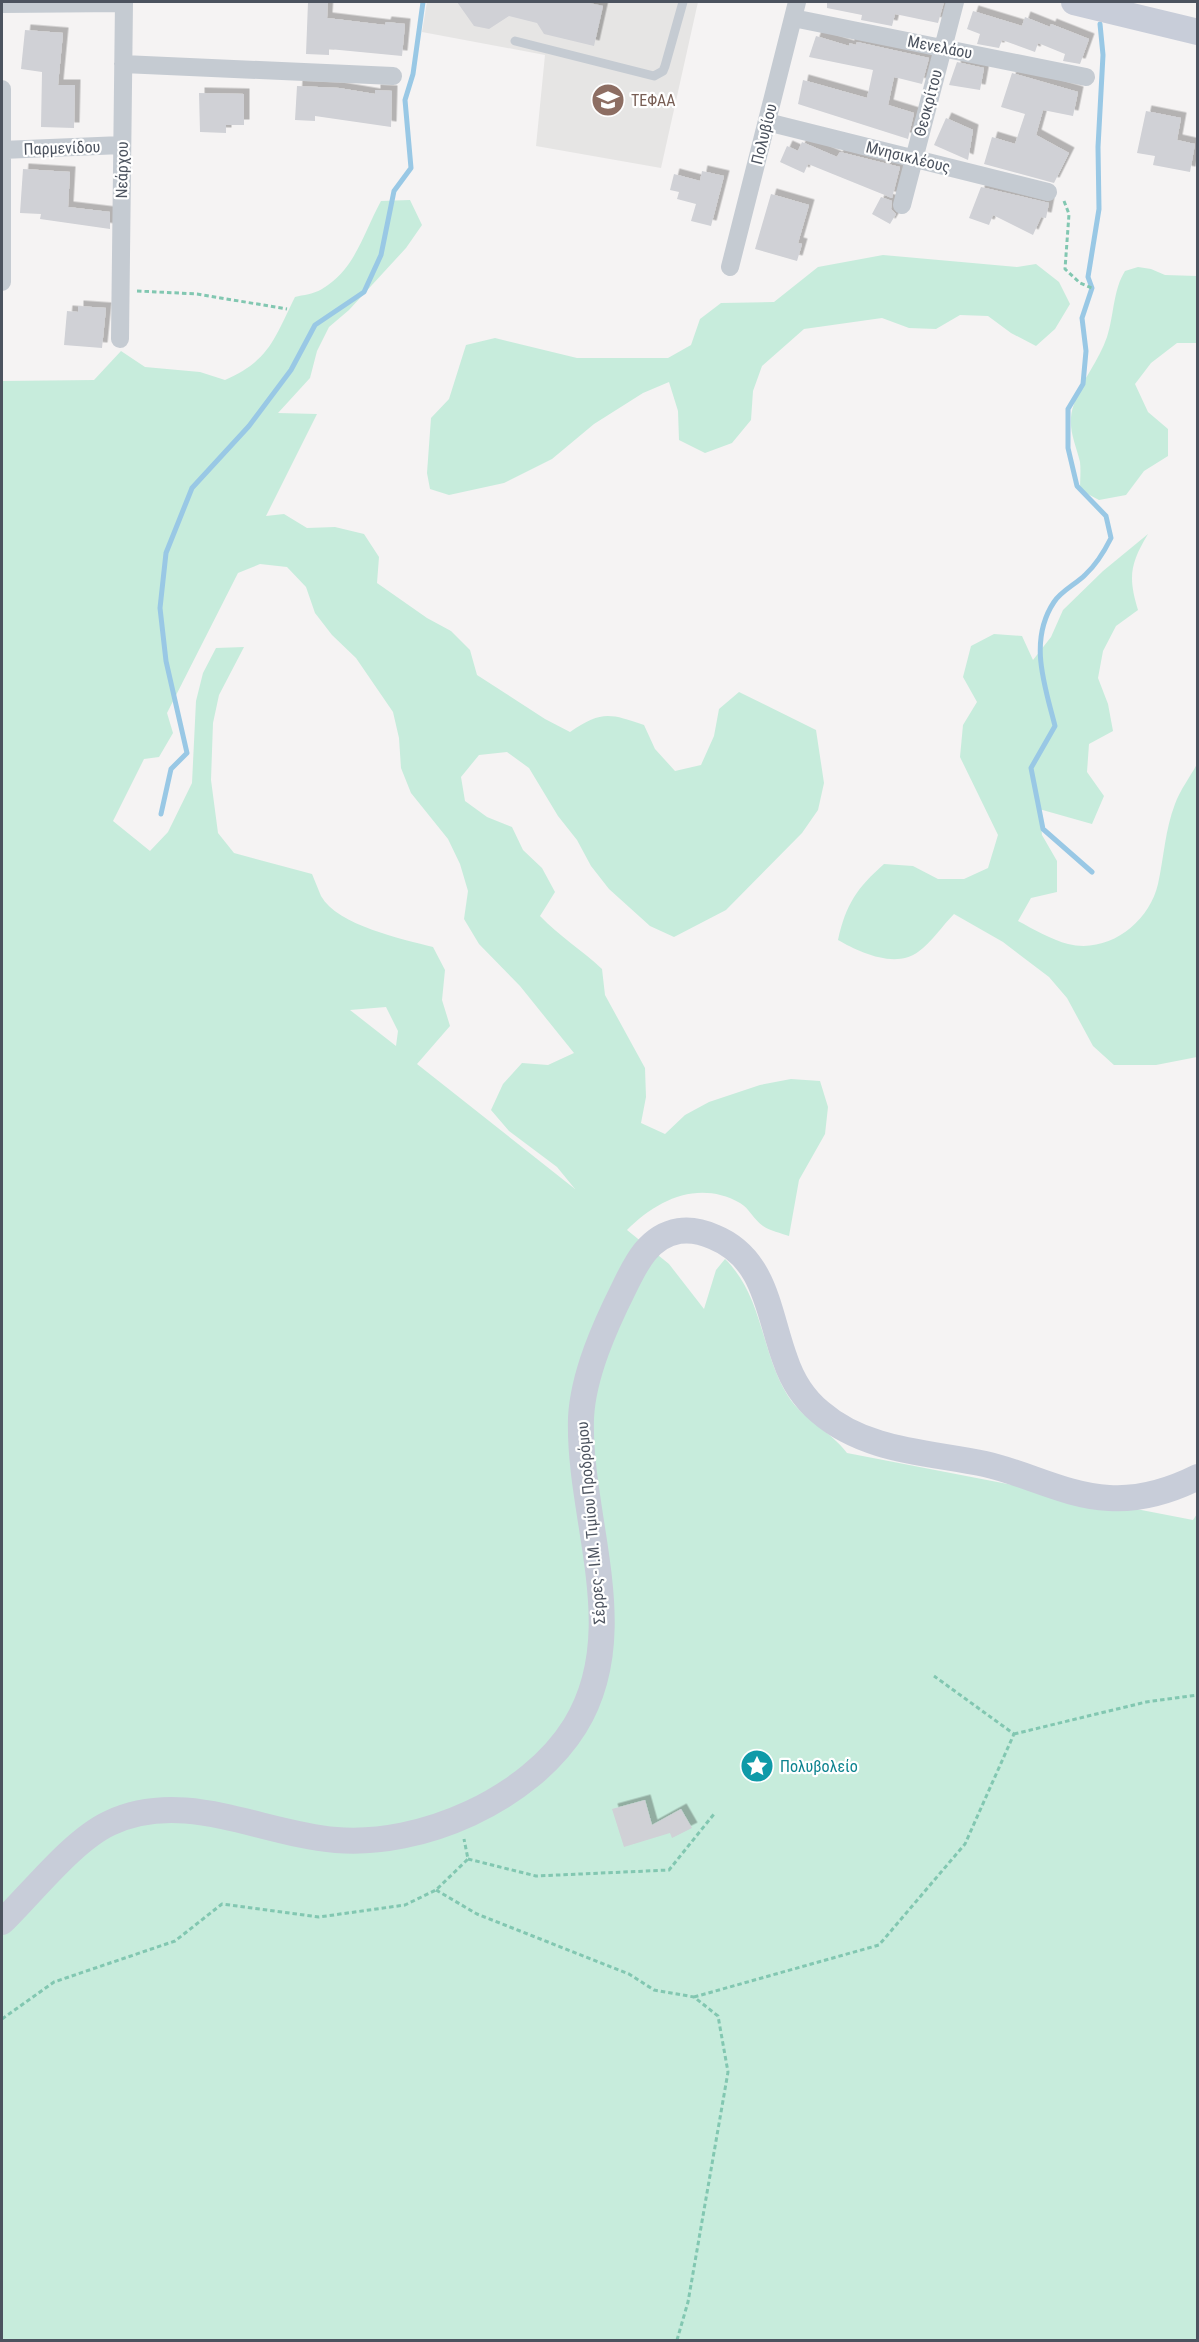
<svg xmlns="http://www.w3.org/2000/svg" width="1199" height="2342" font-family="'Roboto Condensed',sans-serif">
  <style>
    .education { fill: #e6e5e4 }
    .green { fill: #c7ecdc; fill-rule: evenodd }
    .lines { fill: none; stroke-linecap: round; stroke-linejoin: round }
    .stream { stroke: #99c8e5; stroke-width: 5 }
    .building { fill: #d0d1d6; filter: url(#shadow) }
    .path { stroke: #82c7b1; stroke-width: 3; stroke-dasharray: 4.5 3; stroke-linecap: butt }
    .lane { stroke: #c5cbd2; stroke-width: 9 }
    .street { stroke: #c5cbd2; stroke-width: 18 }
    .secondary { stroke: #c8cdd9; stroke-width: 26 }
    .labels { text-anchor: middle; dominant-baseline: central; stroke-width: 4.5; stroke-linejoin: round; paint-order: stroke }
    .street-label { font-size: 16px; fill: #4c535f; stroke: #fff }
    .education-label { font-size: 16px; fill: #785e54; stroke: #fff; text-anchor: start }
    .culture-label { font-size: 16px; fill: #0d838f; stroke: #fff; text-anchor: start }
  </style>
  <defs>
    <filter id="shadow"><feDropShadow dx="5.5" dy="-5.5" stdDeviation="0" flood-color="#0004"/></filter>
  </defs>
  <rect width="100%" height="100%" fill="#f5f3f3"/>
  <path class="education" d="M427,2H698L661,168L536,146L545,55L422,32Z"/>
  <path class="green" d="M410,200L422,225L406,248L349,310L329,327L317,351L310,378L278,413L317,414L266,516L284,514L307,528L335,527L364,534L379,557L377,583L427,618L451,631L470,650L477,675L545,719L570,732C601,711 609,713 644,725L655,749L675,771L701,765L714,736L719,709L739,692L816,730L824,783L818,810L802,833L726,910L674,937L650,926L609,889L591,866L577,840L558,816L529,768L507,752L479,755L461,777L465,801L487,817L512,827L523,850L542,868L555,892L540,916C559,936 582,950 602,969L605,995L645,1068L646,1097L641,1123L665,1134L685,1115L709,1102L760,1085L791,1079L820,1081L828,1107L825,1134L799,1180L789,1236C781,1233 770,1231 763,1226C754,1220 749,1208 740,1203C699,1180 658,1199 627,1230L669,1264L704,1309L716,1270L725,1259C763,1296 761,1353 788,1396C803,1420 831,1431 847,1453L1193,1520L1197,1514V2340H2V381L94,380L121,351L145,367L200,372L225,380C270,360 274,339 295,297C303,295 314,294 322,289C355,270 364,232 381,201ZM260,564L287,567L306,587L315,613L332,635L356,658L393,712L399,738L401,768L411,793L448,839L460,864L468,891L464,919L479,944L520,986L574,1053L548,1065L522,1063L503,1084L491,1110L509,1131L557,1167L575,1189L417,1064L450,1026L442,1000L445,970L433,947C403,939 338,926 321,896C318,889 315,881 312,874L234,853L218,833L211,780L213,723L219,695L244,647L216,648L203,673L196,701L192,783L168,832L150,851L113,821L144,759L159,757L173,733L167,713L238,573ZM386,1007L398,1031L396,1046L350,1010Z
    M883,255L1017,267L1036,264L1059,282L1070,304L1055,329L1036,346L1011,333L988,316L960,315L936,329L909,328L882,318L804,329L762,366L753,391L751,420L732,443L705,453L679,440L678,411L669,382L643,393L594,424L552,459L504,483L449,495L430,489L427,473L431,418L449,399L466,345L495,338L577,358H668L691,345L700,319L721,303L774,302L818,267Z
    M1138,267L1151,269L1165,275L1197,276V343H1177L1151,363L1135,384L1148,412L1168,429V456L1144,471L1126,495L1099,500L1080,490C1080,481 1081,471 1080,462C1075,441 1066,426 1074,404C1081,381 1099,361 1107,337C1114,316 1113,290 1125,271Z
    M1148,534C1130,564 1128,577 1138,610L1116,626L1103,651L1098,678L1108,704L1113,731L1089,744L1087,772L1104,796L1092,824L1039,809L1042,835L1057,861V892L1031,898L1018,921C1033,929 1052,940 1068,944C1108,954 1149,923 1158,884C1164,857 1165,830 1175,804C1180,790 1190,777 1197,764V1057L1156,1065H1114L1093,1046L1067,998L1049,977L1003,942L954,914C942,926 932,942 918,952C895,969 859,952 838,940C846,904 857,888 884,864L913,866L938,879H964L988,868L998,835L960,757L963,725L977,702L963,677L971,646L994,634L1022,636L1033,660L1051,637L1063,610L1103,571Z"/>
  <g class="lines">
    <path class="stream" d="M161,814L171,769L187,753L166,661L160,608L166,553L192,488L249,426L291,370L315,325L364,292L381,255L394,191L411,168L405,100L413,74L423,2
      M1092,872L1043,829L1031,768L1055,726C1045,686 1028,641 1054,602C1061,591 1076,584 1085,575C1097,564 1104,552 1111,538L1106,516L1077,486L1068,448V409L1083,384L1086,351L1082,318L1092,288L1088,277L1099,209L1098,147L1103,55L1100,24"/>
  </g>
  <path class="building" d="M308,2H328L327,18L385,25L386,22L405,24L402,56L329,49V55L306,54Z
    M457,2H585L603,6L594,46L544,34L537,23L509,16L489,29L474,26Z
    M827,2H944L938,23L895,14L892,26L861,20L862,15L827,8Z
    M973,11L1022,26L1025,17L1050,27L1051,24L1089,39L1080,64L1063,61L1065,54L1038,43L1035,52L1002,40L999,48L977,44L980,34L967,29Z
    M25,30L63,33L58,85H75L74,128L41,127L42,72L21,69Z
    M816,36L849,46V43L856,45L857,42L929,58L922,84L894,77L888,105L914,113L908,139L798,104L803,80L867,98L873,70L809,57Z
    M957,62L984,68L980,90L949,85Z
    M1012,73L1078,92L1073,116L1043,110L1036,135L1069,153L1054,183L984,164L992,137L1015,144L1025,114L1001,107Z
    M297,86L339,88L375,94V90L392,91L391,127L315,116V121L295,120Z
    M199,93L244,94V125H226V133L200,132Z
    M1146,111L1181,118L1177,140L1195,144L1190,172L1153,165L1155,156L1137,153Z
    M946,118L973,130L968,160L934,145Z
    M802,142L837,157L840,152L900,167L892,198L808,164L804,173L780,162L787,146L798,151Z
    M23,169L70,172L68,207L110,212V229L40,219L41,214L20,213Z
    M702,171L724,176L711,226L691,221L696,204L677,199L679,192L670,190L674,174L700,181Z
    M981,187L1049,203L1046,218L1041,217L1033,235L993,215L989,225L969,218Z
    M771,194L809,205L798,243L802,244L797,261L755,249Z
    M881,197L892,201L891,209L896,214L890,224L872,214Z
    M78,306L106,308L102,348L64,345L67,311L78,312Z
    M645,1800L652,1825L681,1809L692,1828L672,1838L670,1833L624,1847L612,1809Z"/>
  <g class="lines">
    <path class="path" d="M1064,201L1069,214L1065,269L1080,283L1092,288
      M137,291L197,294L287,309
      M1014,1734L1146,1702L1198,1695
      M468,1859L536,1876L669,1870L714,1814
      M436,1890L477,1914L629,1974L654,1990L694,1997L718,2016L728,2072L688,2302L677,2340
      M694,1997L879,1945L965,1844L1014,1734L934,1676
      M2,2019L54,1982L175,1941L222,1904L319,1917L405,1905L436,1890L468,1859L464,1839"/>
    <path class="lane" d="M515,41L654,76L663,71L665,66L683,2"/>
    <path class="street" d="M2,4L124,3
      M793,18L1086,77
      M123,64L393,76
      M2,89V282
      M767,122L1048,192
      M2,150L122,145
      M902,205L955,2
      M730,267L797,2
      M120,339L124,2"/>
    <path class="secondary" d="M1074,2L1198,32
      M2,1922C32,1893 73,1840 110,1823C184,1788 261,1834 336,1840C421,1847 529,1800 575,1726C633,1632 578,1519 581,1418C583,1375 605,1326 624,1288C636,1263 649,1236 679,1231C692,1229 703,1232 714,1237C766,1258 768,1313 785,1359C792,1380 803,1398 820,1412C866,1452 929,1452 985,1464C1026,1473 1066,1496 1109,1498C1140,1500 1170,1491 1198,1477"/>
  </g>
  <defs>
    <symbol id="university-disc" viewBox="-11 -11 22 22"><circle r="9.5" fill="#8d6e63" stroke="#fff"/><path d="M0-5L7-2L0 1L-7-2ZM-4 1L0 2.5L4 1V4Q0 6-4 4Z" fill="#fff"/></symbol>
    <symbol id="sight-disc" viewBox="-11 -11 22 22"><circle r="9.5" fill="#0f9aa8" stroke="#fff"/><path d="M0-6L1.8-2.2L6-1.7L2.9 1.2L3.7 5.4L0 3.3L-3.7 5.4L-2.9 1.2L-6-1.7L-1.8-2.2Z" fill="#fff"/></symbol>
  </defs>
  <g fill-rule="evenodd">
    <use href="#university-disc" x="589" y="81" width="38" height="38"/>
    <use href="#sight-disc" x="738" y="1747" width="38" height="38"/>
  </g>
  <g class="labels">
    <g class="street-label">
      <text transform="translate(940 47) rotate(11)">Μενελάου</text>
      <text transform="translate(928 103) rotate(-75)">Θεοκρίτου</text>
      <text transform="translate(764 134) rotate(-76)">Πολυβίου</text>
      <text transform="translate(62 148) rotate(-2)">Παρμενίδου</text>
      <text transform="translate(908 157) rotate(14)">Μνησικλέους</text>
      <text transform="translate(122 170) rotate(-89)">Νεάρχου</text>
      <text transform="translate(591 1523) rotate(-95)">Σέρρες - Ι.Μ. Τιμίου Προδρόμου</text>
    </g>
    <g class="education-label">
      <text x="631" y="100">ΤΕΦΑΑ</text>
    </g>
    <g class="culture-label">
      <text x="780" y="1766">Πολυβολείο</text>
    </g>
  </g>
  <rect width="1199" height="2342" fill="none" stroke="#4c535f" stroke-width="6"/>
</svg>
